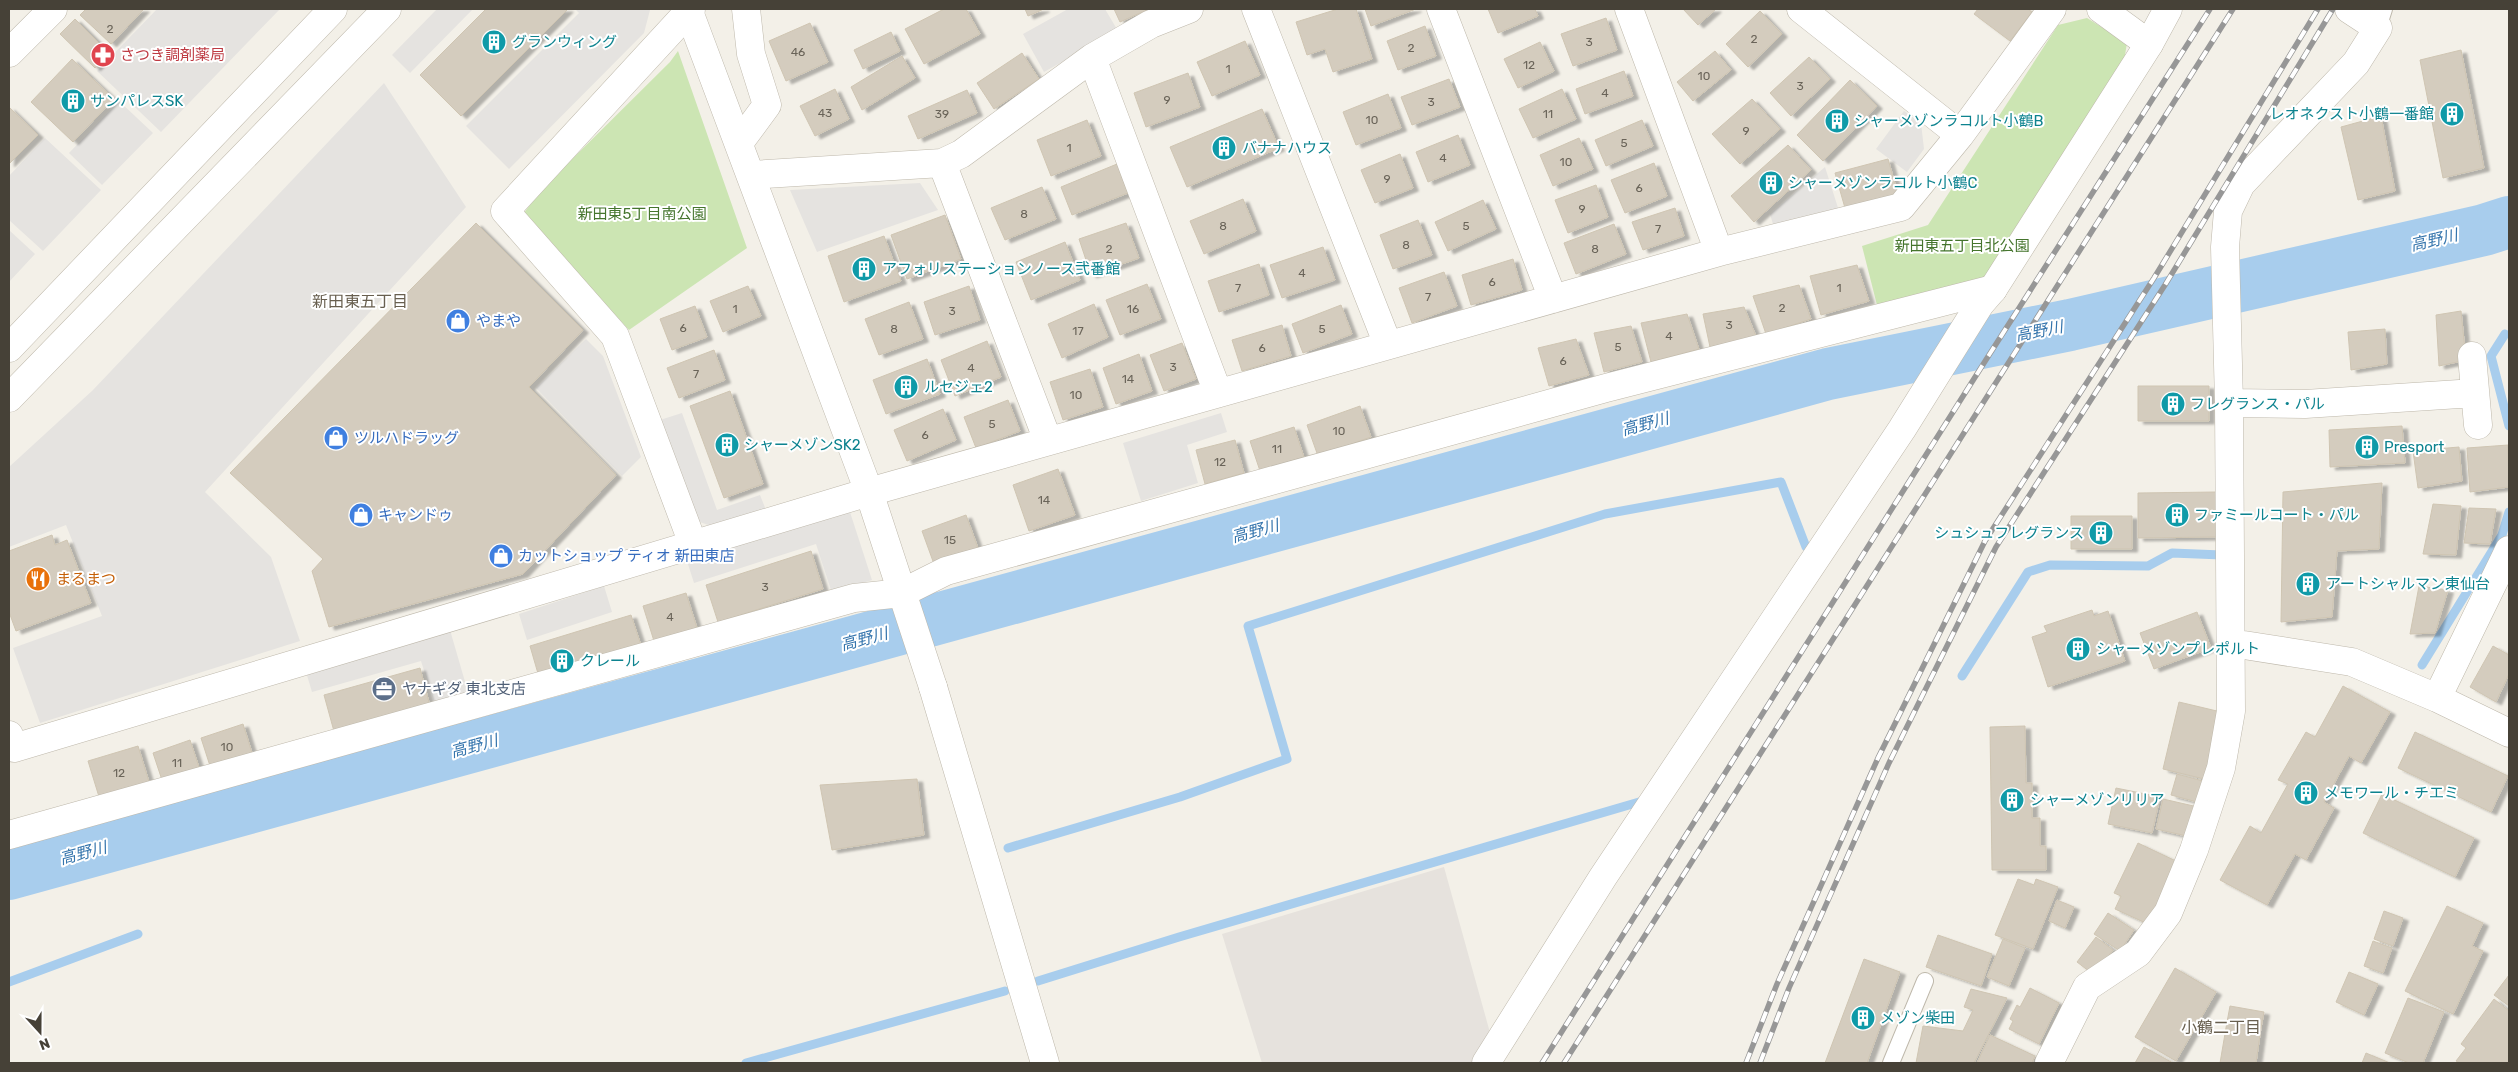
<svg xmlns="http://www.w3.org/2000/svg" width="2518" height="1072" font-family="Rubik,'Noto Sans JP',sans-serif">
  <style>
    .industrial { fill: #e6e2dd }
    .green { fill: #cce5b3 }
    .parking { fill: #e5e3e0 }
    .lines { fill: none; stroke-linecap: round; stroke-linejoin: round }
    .stream { stroke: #a8cded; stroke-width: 9 }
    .river { stroke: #a8cded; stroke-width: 52 }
    .building { fill: #d4ccbe; stroke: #cfc5b2; filter: url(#shadow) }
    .service-casing { stroke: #beb8ab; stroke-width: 18 }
    .minor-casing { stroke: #beb8ab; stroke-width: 29 }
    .tertiary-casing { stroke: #beb8ab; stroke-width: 29 }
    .service { stroke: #fff; stroke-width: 16 }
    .minor { stroke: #fff; stroke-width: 28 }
    .tertiary { stroke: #fff; stroke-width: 28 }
    .rail-casing { stroke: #979797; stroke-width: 5.5 }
    .rail { stroke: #fff; stroke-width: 4; stroke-dasharray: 11; stroke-linecap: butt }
    .labels { text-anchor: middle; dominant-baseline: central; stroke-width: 4; stroke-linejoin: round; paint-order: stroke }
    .number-label { font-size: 12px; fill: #6a6459 }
    .culture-label { font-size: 15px; fill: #0d838f; stroke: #fff; text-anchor: start }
    .health-label { font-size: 15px; fill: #be3a42; stroke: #fff; text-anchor: start }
    .park-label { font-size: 15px; fill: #45752d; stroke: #fff }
    .shop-label { font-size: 15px; fill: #366cbe; stroke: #fff; text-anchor: start }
    .food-label { font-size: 15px; fill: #c56008; stroke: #fff; text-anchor: start }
    .service-label { font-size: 15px; fill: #4e5e75; stroke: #fff; text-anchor: start }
    .water-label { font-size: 16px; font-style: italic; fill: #3575ad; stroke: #fff }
    .neighbourhood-label { font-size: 16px; fill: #685f4f; stroke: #fff }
  </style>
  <defs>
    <filter id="shadow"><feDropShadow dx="5.5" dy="3" stdDeviation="1" flood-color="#0004"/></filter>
  </defs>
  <rect width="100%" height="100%" fill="#f3f0e8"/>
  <path class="industrial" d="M1444,867L1494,1047L1483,1063H1262L1222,934Z"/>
  <path class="green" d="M2087,18L2127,43L2124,61L1987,281L1878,309L1862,246L1928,225L2058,25Z
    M678,51L747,248L629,330L523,214L544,187L670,62Z"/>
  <path class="parking" d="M157,9H280L161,132L97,71Z
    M437,9H473L410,73L392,55Z
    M575,9L650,10L644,33L509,169L466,126L579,13Z
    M1068,9H1105L1118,31L1044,72L1023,34Z
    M384,83L466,207L205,492L271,557L300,641L40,723L13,648L102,616L66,525L9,547V467L93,390Z
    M119,101L153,133L102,185L69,153Z
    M1904,111L1921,123L1924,149L1907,172L1876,149Z
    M45,138L101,190L43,251L9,220V176Z
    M1825,167L1839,211L1775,231L1770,214Z
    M920,183L938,210L817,252L790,190Z
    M9,230L35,254L9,282Z
    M586,339L603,356L641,457L622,476L536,388Z
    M682,413L717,510L760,495L766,510L717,528L697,521L660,420Z
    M1221,413L1227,432L1187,445L1198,483L1141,501L1123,443Z
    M849,509L872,580L832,593L816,544L694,583L687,561Z
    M604,586L612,612L527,640L519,614Z
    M450,630L468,692L434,702L421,661L312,692L306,672Z"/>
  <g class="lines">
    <path class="stream" d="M2505,334L2491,356L2509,426
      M2422,665L2502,535L2509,512
      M1962,676L2028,572L2050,565L2148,566L2172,553L2222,555
      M1008,848L1180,797L1287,759L1248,626L1605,514L1781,482L1806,547
      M1038,981L1179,937L1646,800
      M9,982L138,934
      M746,1063L1005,991"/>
    <path class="river" d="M9,874L1828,374L2070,325L2484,230L2509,222"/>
  </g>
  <path class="building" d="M86,9H144L111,44L80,15Z
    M486,9H568L461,116L420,75Z
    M944,9H966L980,34L924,64L905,29Z
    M1025,9H1044L1028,16Z
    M1114,9H1149L1120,22Z
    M1338,9H1356L1372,59L1333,72L1325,49L1307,55L1296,22Z
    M1365,9H1416L1371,26Z
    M1488,9H1535L1538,16L1498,33Z
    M1683,9H1716L1698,25Z
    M1978,9H2028L2032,12L2010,41L1974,14Z
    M1760,11L1782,34L1748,67L1726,44Z
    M1606,18L1617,50L1573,66L1561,34Z
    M75,19L109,53L95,68L60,34Z
    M810,23L828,62L786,81L769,41Z
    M1425,26L1436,56L1398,70L1387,41Z
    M891,32L900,51L863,69L854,50Z
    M1245,41L1260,75L1212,96L1197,62Z
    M1540,42L1554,71L1518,88L1504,59Z
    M2461,50L2484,168L2443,178L2420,60Z
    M1715,51L1731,70L1693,101L1677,82Z
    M1022,53L1039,79L994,109L977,83Z
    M902,56L915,78L862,110L851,87Z
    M1809,57L1830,79L1791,116L1770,93Z
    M72,59L114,99L73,142L31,102Z
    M1624,71L1633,96L1585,114L1576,89Z
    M1188,73L1200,107L1146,127L1134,93Z
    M1449,79L1460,107L1412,125L1401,97Z
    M1850,80L1877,106L1823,161L1797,135Z
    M835,89L849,119L815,136L800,106Z
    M1562,89L1576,119L1533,138L1519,109Z
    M967,90L977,113L918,139L908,116Z
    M1388,94L1401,128L1356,145L1343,112Z
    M1752,99L1780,129L1740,164L1712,134Z
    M9,107L38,135L9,164Z
    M1262,109L1279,148L1187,187L1170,147Z
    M2381,116L2395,191L2358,200L2341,127Z
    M1087,120L1101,156L1051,176L1037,140Z
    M1642,120L1653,146L1606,166L1595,140Z
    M1458,135L1470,165L1428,182L1416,152Z
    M1579,138L1593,169L1553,186L1540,155Z
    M1788,145L1811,170L1754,222L1731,196Z
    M1400,154L1413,188L1375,203L1361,170Z
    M1888,159L1898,194L1845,208L1835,173Z
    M1654,163L1667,196L1625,213L1611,180Z
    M1117,164L1128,193L1072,215L1061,187Z
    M1596,185L1608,217L1568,233L1555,200Z
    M1042,187L1056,219L1005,240L991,208Z
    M1243,199L1256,231L1204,254L1190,221Z
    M1483,200L1496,229L1448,251L1435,222Z
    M1675,208L1684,236L1643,250L1632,222Z
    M945,215L961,259L907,279L891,235Z
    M1418,220L1432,255L1393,269L1380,235Z
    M476,223L583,330L529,387L616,475L523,574L329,627L312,571L323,559L230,473Z
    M1126,223L1139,258L1091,275L1079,239Z
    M1614,224L1626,254L1576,274L1564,243Z
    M884,236L901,281L844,302L828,256Z
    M1065,242L1080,280L1031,300L1016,262Z
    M1323,247L1335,280L1282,298L1270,265Z
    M1513,259L1522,290L1471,305L1462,275Z
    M1259,264L1269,295L1219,312L1208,281Z
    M1857,265L1869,301L1821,315L1810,276Z
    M1444,272L1457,306L1412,323L1399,288Z
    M1147,284L1161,319L1120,335L1106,300Z
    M1799,285L1811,319L1766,334L1753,296Z
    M748,286L761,316L723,332L710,301Z
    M969,286L980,320L935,335L924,302Z
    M909,302L923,339L879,355L865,319Z
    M1094,304L1108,337L1062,358L1048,324Z
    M1341,305L1352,334L1303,353L1292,324Z
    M695,306L707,337L672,350L660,319Z
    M1744,307L1756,336L1710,347L1703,314Z
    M2461,311L2466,360L2439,366L2436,315Z
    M1687,314L1699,349L1651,362L1641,323Z
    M1282,325L1291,356L1242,371L1232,340Z
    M1631,326L1642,362L1604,372L1594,333Z
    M2385,329L2387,364L2351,370L2348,332Z
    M1576,339L1589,375L1549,386L1538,348Z
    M987,341L1001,377L955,396L941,360Z
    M1182,343L1196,379L1164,391L1150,355Z
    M714,350L725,380L679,398L667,368Z
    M1139,354L1152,391L1116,404L1103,368Z
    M927,359L940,394L886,414L873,380Z
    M1090,369L1103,407L1063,420L1050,382Z
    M2138,386H2209V421H2138Z
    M730,391L763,484L724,498L690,406Z
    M1008,400L1020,431L976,448L964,417Z
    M1360,406L1371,437L1318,456L1307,425Z
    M943,409L956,440L907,461L894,430Z
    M2402,426L2405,463L2330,467L2329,430Z
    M1294,427L1304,457L1260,471L1250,441Z
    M1235,440L1244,473L1205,484L1196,450Z
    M2508,445L2509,487L2470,492L2467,448Z
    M2459,447L2462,481L2418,488L2413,451Z
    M1058,469L1075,515L1029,531L1013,485Z
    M2382,483L2379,549L2337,551L2332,617L2281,622L2283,492Z
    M2216,492V537L2138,538V493Z
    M2433,504L2461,506L2456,555L2423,554Z
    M2469,508L2496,509L2490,544L2464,543Z
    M966,515L978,548L934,564L922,531Z
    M2071,516H2132V549H2071Z
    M52,535L55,545L67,540L91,603L16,631L9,612V551Z
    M811,551L823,589L718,622L706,585Z
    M2419,586L2448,590L2435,633L2410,634Z
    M686,593L697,628L654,641L643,606Z
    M2092,610L2094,616L2108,611L2125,661L2048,687L2032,637L2047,632L2044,626Z
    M2197,612L2211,648L2154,669L2140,633Z
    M631,615L641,645L539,677L530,646Z
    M2493,646L2509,655V674L2496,702L2470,687Z
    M420,668L430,706L335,735L324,695Z
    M2343,686L2390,712L2361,763L2349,756L2324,802L2334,808L2306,860L2295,854L2267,905L2220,880L2250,826L2261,833L2288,784L2278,780L2306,732L2315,737Z
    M2179,702L2221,712L2204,779L2163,769Z
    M243,724L253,756L211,769L201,738Z
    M2025,726L2026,783H2032V818H2040V846H2046V870H1992L1990,727Z
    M2415,732L2508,776L2491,812L2398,768Z
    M190,740L201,773L164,786L153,753Z
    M138,746L150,785L100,800L88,761Z
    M2177,774L2203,781L2197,802L2171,795Z
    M917,779L924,835L832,850L820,785Z
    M2116,788L2160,797L2152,833L2108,824Z
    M2382,794L2474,838L2455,877L2363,833Z
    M2163,799L2198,807L2191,837L2156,829Z
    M2138,843L2178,862L2148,924L2115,909L2121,896L2114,893Z
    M2018,879L2034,885L2036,879L2058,887L2033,949L1995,935Z
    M2057,900L2074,907L2065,928L2049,921Z
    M2447,906L2483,923L2472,946L2483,951L2453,1014L2405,991Z
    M2384,911L2403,918L2393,946L2374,939Z
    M2108,913L2134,930L2120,951L2094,934Z
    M1938,935L1992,954L1981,986L1926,967Z
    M2096,937L2113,950L2094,975L2077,962Z
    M2003,939L2025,948L2009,986L1987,977Z
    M2373,941L2392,948L2383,973L2364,966Z
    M1864,959L1900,972L1867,1063H1825Z
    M2175,968L2216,992L2176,1061L2135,1037Z
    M2349,972L2378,984L2364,1015L2336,1002Z
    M2509,975V1006L2494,995Z
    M2030,988L2059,1003L2039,1044L2009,1029L2013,1021L2010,1019L2017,1005L2020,1007Z
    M1971,989L2007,998L1974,1063H1916L1923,1026L1963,1031L1973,1010L1964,1007Z
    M2408,998L2444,1012L2423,1063H2409L2385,1053Z
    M2494,999L2509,1011V1063H2460L2456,1061L2466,1048L2461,1044Z
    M2230,1006L2264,1012L2261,1028L2227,1022Z
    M2227,1022L2261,1028L2256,1063H2220Z
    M1990,1035L2035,1056L2032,1063H1977Z
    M2144,1047L2173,1063H2135Z
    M2366,1053L2390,1063H2362Z"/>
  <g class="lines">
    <defs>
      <path id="service" d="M2378,28L2384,9
        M1891,1063L1925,981"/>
      <path id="minor" d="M691,9L505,211L615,336L693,544
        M1256,9L1388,345
        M1441,9L1553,299
        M1629,9L1719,252L1901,207L1960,135L2052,9
        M1801,9L1960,135
        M2101,9L2149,44
        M9,53L53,9
        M1092,58L1218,393
        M739,143L767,105L751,54L746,9
        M942,163L1048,441
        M751,175L942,163L961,154L1092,58L1151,24L1189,9
        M2472,356L2478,425
        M2229,403L2305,404L2475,393
        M2231,643L2352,662L2437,698L2509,733
        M933,687L1045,1063
        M2437,698L2509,550
        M9,735L14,748L869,492L1719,252
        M9,835L854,598L902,593L946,571L1606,388L1993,289
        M2049,1063L2087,987L2138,953L2168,913L2194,850L2221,768L2231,711L2229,403L2225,247L2228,211L2241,184L2356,63L2378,28L2349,9"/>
      <path id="tertiary" d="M688,9L869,492L933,687
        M9,348L333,9
        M9,398L387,9
        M1486,1063L1603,877L1902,429L1980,304L1993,289L2149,44L2168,9"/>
    </defs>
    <use href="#service" class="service-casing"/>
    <use href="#minor" class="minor-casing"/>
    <use href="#tertiary" class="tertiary-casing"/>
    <use href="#service" class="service"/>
    <use href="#minor" class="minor"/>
    <use href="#tertiary" class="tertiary"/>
    <defs>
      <path id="rail" d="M1542,1063L1989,355L2210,9
        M1564,1063L2233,9
        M1746,1063L1777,984L1878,758L1985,541L2154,278L2318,9
        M1760,1063L1789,988L1889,763L1996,547L2165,285L2333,9"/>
    </defs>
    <use href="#rail" class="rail-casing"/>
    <use href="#rail" class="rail"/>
  </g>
  <defs>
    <symbol id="building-disc" viewBox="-11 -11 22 22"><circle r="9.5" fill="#0f9aa8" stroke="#fff"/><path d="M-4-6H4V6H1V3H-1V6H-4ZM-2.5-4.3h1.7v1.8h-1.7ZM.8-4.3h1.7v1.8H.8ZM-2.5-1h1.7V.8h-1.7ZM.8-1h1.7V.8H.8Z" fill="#fff"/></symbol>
    <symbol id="pharmacy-disc" viewBox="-11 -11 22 22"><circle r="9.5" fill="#e0444e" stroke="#fff"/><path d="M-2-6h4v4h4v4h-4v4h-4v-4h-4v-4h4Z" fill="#fff"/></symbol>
    <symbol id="shop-disc" viewBox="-11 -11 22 22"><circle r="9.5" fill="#3f7fe0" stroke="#fff"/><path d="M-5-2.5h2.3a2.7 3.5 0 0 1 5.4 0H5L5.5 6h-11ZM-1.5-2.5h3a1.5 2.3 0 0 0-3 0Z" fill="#fff"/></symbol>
    <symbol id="restaurant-disc" viewBox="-11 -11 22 22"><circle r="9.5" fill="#e8710a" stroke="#fff"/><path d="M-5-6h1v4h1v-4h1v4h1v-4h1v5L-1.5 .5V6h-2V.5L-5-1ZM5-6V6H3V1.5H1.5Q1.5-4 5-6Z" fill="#fff"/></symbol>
    <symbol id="office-disc" viewBox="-11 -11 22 22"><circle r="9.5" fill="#5c6f8a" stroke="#fff"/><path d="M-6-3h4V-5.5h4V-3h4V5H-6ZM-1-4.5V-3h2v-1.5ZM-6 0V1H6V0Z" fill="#fff"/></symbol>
  </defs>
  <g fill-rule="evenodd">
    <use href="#building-disc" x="480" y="28" width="28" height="28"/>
    <use href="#pharmacy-disc" x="89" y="41" width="28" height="28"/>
    <use href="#building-disc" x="59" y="87" width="28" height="28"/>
    <use href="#building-disc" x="2438" y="100" width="28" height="28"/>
    <use href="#building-disc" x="1823" y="107" width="28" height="28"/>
    <use href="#building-disc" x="1210" y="134" width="28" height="28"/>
    <use href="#building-disc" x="1757" y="169" width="28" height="28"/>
    <use href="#building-disc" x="850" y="255" width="28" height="28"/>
    <use href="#shop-disc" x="444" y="307" width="28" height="28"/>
    <use href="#building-disc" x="892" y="373" width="28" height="28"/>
    <use href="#building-disc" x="2159" y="390" width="28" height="28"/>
    <use href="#shop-disc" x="322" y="424" width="28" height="28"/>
    <use href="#building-disc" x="713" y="431" width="28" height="28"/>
    <use href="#building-disc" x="2353" y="433" width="28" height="28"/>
    <use href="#shop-disc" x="347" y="501" width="28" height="28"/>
    <use href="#building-disc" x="2163" y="501" width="28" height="28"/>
    <use href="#building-disc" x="2087" y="519" width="28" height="28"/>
    <use href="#shop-disc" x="487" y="542" width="28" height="28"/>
    <use href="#restaurant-disc" x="24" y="565" width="28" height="28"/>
    <use href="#building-disc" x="2294" y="570" width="28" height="28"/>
    <use href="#building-disc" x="2064" y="635" width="28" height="28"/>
    <use href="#building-disc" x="548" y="647" width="28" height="28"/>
    <use href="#office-disc" x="370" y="675" width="28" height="28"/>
    <use href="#building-disc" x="2292" y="779" width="28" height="28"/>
    <use href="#building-disc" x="1998" y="786" width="28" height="28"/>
    <use href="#building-disc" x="1849" y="1004" width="28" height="28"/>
  </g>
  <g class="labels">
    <g class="number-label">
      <text x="110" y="29">2</text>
      <text x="1754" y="39">2</text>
      <text x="1589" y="42">3</text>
      <text x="1411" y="48">2</text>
      <text x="798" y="52">46</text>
      <text x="1529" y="65">12</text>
      <text x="1228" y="69">1</text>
      <text x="1704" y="76">10</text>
      <text x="1800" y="86">3</text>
      <text x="1605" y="93">4</text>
      <text x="1167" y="100">9</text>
      <text x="1431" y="102">3</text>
      <text x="825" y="113">43</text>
      <text x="942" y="114">39</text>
      <text x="1548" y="114">11</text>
      <text x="1372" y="120">10</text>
      <text x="1746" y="131">9</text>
      <text x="1624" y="143">5</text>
      <text x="1069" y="148">1</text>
      <text x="1443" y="158">4</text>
      <text x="1566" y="162">10</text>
      <text x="1387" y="179">9</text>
      <text x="1639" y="188">6</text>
      <text x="1582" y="209">9</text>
      <text x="1024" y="214">8</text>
      <text x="1223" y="226">8</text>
      <text x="1466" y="226">5</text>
      <text x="1658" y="229">7</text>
      <text x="1406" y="245">8</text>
      <text x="1109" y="249">2</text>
      <text x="1595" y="249">8</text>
      <text x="1302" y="273">4</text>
      <text x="1492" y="282">6</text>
      <text x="1238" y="288">7</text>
      <text x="1839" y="288">1</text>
      <text x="1428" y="297">7</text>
      <text x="1782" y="308">2</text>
      <text x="735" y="309">1</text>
      <text x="1133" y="309">16</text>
      <text x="952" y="311">3</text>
      <text x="1729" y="325">3</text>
      <text x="683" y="328">6</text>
      <text x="894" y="329">8</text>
      <text x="1322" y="329">5</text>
      <text x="1078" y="331">17</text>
      <text x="1669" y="336">4</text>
      <text x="1618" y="347">5</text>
      <text x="1262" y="348">6</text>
      <text x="1563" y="361">6</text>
      <text x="1173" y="367">3</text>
      <text x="971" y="368">4</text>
      <text x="696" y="374">7</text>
      <text x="1128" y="379">14</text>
      <text x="1076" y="395">10</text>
      <text x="992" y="424">5</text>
      <text x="1339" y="431">10</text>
      <text x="925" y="435">6</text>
      <text x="1277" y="449">11</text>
      <text x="1220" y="462">12</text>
      <text x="1044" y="500">14</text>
      <text x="950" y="540">15</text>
      <text x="765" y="587">3</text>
      <text x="670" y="617">4</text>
      <text x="227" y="747">10</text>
      <text x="177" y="763">11</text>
      <text x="119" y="773">12</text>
    </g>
    <g class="culture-label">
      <text x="512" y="42">グランウィング</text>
      <text x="90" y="101">サンパレスSK</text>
      <text x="2434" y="114" text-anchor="end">レオネクスト小鶴一番館</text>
      <text x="1854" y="121">シャーメゾンラコルト小鶴B</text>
      <text x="1242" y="148">バナナハウス</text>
      <text x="1788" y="183">シャーメゾンラコルト小鶴C</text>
      <text x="882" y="269">アフォリステーションノース弐番館</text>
      <text x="924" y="387">ルセジェ2</text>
      <text x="2190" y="404">フレグランス・パル</text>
      <text x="744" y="445">シャーメゾンSK2</text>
      <text x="2384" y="447">Presport</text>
      <text x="2194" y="515">ファミールコート・パル</text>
      <text x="2084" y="533" text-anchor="end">シュシュフレグランス</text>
      <text x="2326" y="584">アートシャルマン東仙台</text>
      <text x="2096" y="649">シャーメゾンプレポルト</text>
      <text x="580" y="661">クレール</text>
      <text x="2324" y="793">メモワール・チエミ</text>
      <text x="2030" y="800">シャーメゾンリリア</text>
      <text x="1880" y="1018">メゾン柴田</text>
    </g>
    <g class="health-label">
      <text x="120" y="55">さつき調剤薬局</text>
    </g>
    <g class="park-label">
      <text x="642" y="214">新田東5丁目南公園</text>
      <text x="1962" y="246">新田東五丁目北公園</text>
    </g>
    <g class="shop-label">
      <text x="476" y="321">やまや</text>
      <text x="354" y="438">ツルハドラッグ</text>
      <text x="378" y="515">キャンドゥ</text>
      <text x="518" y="556">カットショップ ティオ 新田東店</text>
    </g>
    <g class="food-label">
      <text x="56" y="579">まるまつ</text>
    </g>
    <g class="service-label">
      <text x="402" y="689">ヤナギダ 東北支店</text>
    </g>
    <g class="water-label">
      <text transform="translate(2434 240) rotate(-13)">高野川</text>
      <text transform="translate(2039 331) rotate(-11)">高野川</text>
      <text transform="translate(1645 424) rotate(-15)">高野川</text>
      <text transform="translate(1255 531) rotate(-15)">高野川</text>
      <text transform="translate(864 639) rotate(-15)">高野川</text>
      <text transform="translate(474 746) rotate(-15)">高野川</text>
      <text transform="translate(83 853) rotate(-15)">高野川</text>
    </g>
    <g class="neighbourhood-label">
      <text x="360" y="301">新田東五丁目</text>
      <text x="2221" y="1027">小鶴二丁目</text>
    </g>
  </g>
  <rect width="2518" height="1072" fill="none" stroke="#464137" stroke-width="20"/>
  <g transform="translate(40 1032) rotate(159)" stroke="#ffffff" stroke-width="4" paint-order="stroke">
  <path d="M0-4L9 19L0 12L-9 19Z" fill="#464137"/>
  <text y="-8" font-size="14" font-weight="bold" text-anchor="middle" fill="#464137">N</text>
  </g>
</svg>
